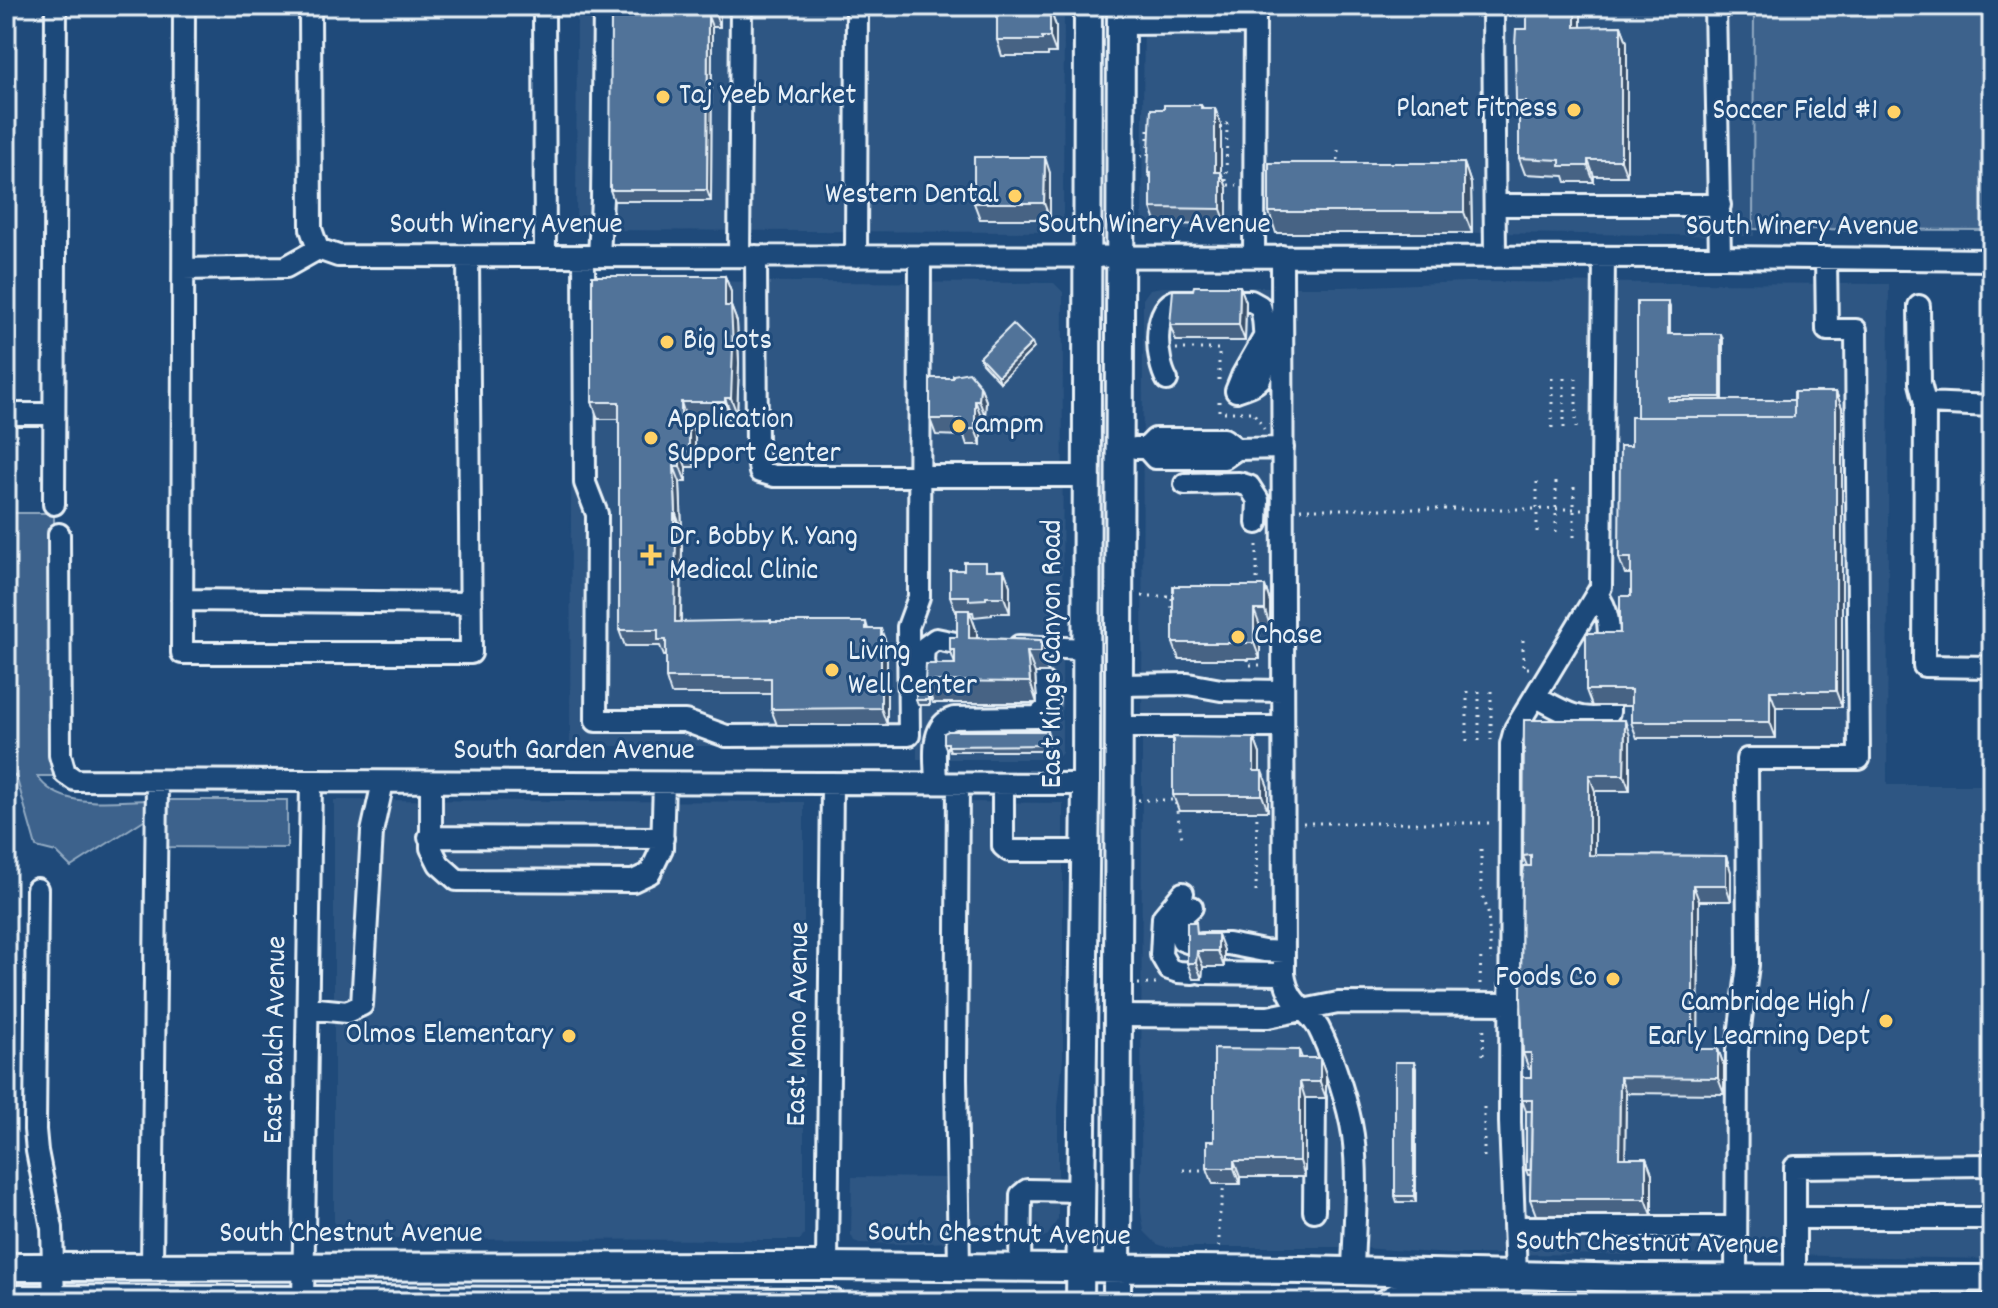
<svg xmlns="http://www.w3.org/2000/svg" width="1998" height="1308" font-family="Dekko,sans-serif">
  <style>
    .built { fill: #2e5683 }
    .green { fill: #3c628c; stroke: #92aac2; stroke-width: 2 }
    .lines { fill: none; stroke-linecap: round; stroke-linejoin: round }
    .minor-casing { stroke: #e8f1f8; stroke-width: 26 }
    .major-casing { stroke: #e8f1f8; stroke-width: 32 }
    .path { stroke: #e8f1f8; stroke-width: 3; stroke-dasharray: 2 6; stroke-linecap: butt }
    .minor { stroke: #1f4a7a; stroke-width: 20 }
    .major { stroke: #1f4a7a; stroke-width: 26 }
    .wall { fill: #466384; stroke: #e8f1f8; stroke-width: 2 }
    .shaded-wall { fill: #39506b; stroke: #e8f1f8; stroke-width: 2 }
    .building { fill: #517399; stroke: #e8f1f8; stroke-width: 2 }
    .poi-dot { fill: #ffd166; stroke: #1f4a7a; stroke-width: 3 }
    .labels { text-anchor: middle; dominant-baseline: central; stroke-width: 6; stroke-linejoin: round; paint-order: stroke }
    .poi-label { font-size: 30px; fill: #e8f1f8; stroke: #1f4a7a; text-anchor: start }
    .street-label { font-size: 30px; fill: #e8f1f8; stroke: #1f4a7a }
  </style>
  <rect width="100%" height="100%" fill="#1f4a7a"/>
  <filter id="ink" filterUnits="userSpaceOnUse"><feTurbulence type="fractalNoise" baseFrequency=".0125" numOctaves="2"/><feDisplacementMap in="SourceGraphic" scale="16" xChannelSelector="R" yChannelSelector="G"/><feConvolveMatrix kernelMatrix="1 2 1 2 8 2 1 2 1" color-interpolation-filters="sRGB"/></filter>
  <g filter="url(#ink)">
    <path class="built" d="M577,6H1064L1063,222L1053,232L576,230Z
      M1144,6H1754V236L1153,229L1142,220Z
      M572,281L1054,283L1063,292L1062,753L1056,759H917V746H570Z
      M1465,282L1889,284L1887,785H1992V1259L1779,1255L1450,1254L1349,1247H1166L1157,1244L1144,1231L1141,1212L1143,299L1150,289L1162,287H1343Z
      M334,800L804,802V1234L801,1240L342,1239L336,1237L334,1231Z
      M966,802L1063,803V1059L1058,1107V1219L1048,1235L1034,1241H965Z
      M852,1177L949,1178V1242L906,1244L859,1243L854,1241L851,1235Z"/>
    <path class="green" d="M1754,6H1992V230L1753,229Z
      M6,513H54V776H37C60,811 113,800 150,800V816L71,867L56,852L36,847L16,776L6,775Z
      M166,800H287V848L166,847Z"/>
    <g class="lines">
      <defs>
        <path id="minor" d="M184,6L182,653H471L468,256
          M310,6L311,229L318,249
          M544,6L545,256
          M1493,6L1495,257
          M1715,6L1720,257
          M1121,24L1255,23
          M1495,205H1720
          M318,249L338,256L1720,257L1992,260
          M584,256L585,483L597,514L596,721H685L726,736L909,735L908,627L919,597L920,257
          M599,256L602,199L604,6
          M739,256L741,6
          M756,256L757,453L760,472L774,476H1087
          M1254,256L1255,6
          M1282,256L1284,974C1289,1009 1311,1008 1322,1035C1334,1061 1349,1107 1353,1135C1359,1179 1354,1226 1353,1271
          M856,257L857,6
          M184,269L286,267L318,249
          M1919,306L1920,383L1925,403
          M1167,380C1156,361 1152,311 1174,301H1251L1260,306C1265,318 1267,368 1260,379C1254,386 1244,388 1236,391
          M1236,391L1242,376L1263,339
          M1992,406L1925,403L1924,666L1992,667
          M6,414H54
          M1135,448H1146L1155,439H1224L1237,449
          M1146,448L1155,458H1224L1237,449L1283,448
          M1185,484L1239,483L1249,486L1258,500L1257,523
          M54,504L56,6
          M59,534L60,755L65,773L75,780L1086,784
          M1597,595C1610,610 1609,630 1609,649
          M182,600L471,603
          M1019,646L1086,649
          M946,679C925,678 920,666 925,647L936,639L965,645
          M1118,685L1188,684L1221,690L1283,691
          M1535,696C1558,708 1577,722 1603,717L1609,712V706
          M1118,727H1283
          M431,782V848L439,864L457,880L633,881L650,873L662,848L664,783
          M936,783C936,763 928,725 954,718L1037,717L1047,708L1048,695L1043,682L1035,679
          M958,784L956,1078L959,1268
          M1003,784V846L1009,851H1085
          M429,837L663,838
          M37,889L35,1130L37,1151L52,1228L54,1302
          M1183,893L1163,917L1161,955L1169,969L1178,972L1193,973
          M1192,907L1183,915L1178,928L1182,940L1193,944
          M1202,944H1228L1264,951L1284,952
          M1202,973L1284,974
          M308,1008L347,1012L362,1005L372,832L383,782
          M1118,1016L1268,1017L1338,1003L1511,1004
          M1314,1211L1315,1098
          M1795,1218H1992
          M1515,1227H1736
          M827,1266L832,783
          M152,1267L157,781
          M1020,1269L1021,1195L1027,1190L1081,1191
          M1516,1275L1510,1122L1511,744L1515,729L1601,587L1604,257
          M1634,1278V1302
          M1736,1278L1737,1051L1748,965L1747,759H1859L1856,330H1827L1826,258
          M1795,1278V1167L1992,1165
          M303,1302L311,782"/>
        <path id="major" d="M6,1267L827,1266L1304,1270L1634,1278L1992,1279
          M6,1299L831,1302
          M1080,1302L1086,784L1088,6
          M1117,1302L1121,6
          M1388,1302C1393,1299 1399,1295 1405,1294C1434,1291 1500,1305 1515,1276"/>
      </defs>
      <use href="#minor" class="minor-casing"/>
      <use href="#major" class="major-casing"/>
      <path class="path" d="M1218,124H1227L1226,185H1237
        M1338,150V166
        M1141,156H1148V123
        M1176,349H1219V382
        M1552,378V430
        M1564,378V430
        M1576,378V430
        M1219,401V412H1253L1264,429
        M1537,482V537
        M1556,482V537
        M1300,509H1584
        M1574,537V482
        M1257,587V542
        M1142,596H1172V608H1175
        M1523,640V668H1532
        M1248,659V665H1263
        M1467,691V744
        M1479,691V744
        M1491,691V740
        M1138,800H1175L1182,838
        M1303,823H1491
        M1481,849V890L1488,912L1491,960
        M1256,892L1257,811
        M1138,984H1159
        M1480,984L1481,952
        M1483,1055L1484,1023
        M1484,1107V1160
        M1183,1170H1211
        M1219,1247V1221L1224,1184"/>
      <use href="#minor" class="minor"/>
      <use href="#major" class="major"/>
    </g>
    <path class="wall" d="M648,6H720V27H712L711,201H614L610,190L650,14Z
      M1043,10H1050L1056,26V53H1048V56H1002L997,40Z
      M1621,26L1627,42V176H1594V182H1566L1564,176L1525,174L1519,158V110L1516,102L1527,29Z
      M1201,105L1203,108L1221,124V172L1227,188V225L1157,224L1151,208V179L1148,173L1164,109Z
      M1464,163L1471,184L1472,233H1276L1269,212Z
      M1050,173V219H980L974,203Z
      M725,276L731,292V306L737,322L739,363L737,414H731V419H689L695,434V467H686V482H680L682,530H680V540L682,546L681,622H866L868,629L887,645V725H777L771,709V694H671L666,678V656H664L660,646H625L619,630V419H598L592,402Z
      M1240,286L1246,302L1245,341H1176L1170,325L1193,290Z
      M1670,307V334H1721L1723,340V400H1794L1836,392L1842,408V707H1776V738H1637L1631,722V706H1592L1586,690L1620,633L1631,596V574H1625L1619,558L1637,417Z
      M1032,343L1034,348L1000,382L982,363L980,357Z
      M980,385L986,401L985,416H981V445H967L964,436L936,435L930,419Z
      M989,570H1004L1010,586V613H992V615L974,617L973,612H970L977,632V638L1041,640L1048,661V673H1035L1037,703H933L930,694V705H918L916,700L925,681L955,664L950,650L957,637V612H956L950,596Z
      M1265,586L1270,602V626H1260V659H1179L1173,643Z
      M1524,720L1630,736V791H1595V855L1726,856L1731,872V901H1699L1698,1049H1718L1724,1066V1094L1626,1093L1625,1158H1646L1652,1174V1215H1536L1530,1199L1531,1175H1528L1526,1170V1111L1522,1100L1531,1077V1069H1529L1523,1053L1527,866L1523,856Z
      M1047,731L1049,737V751H950L949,748H946L944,743Z
      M1254,738L1260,754V771L1268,787V811H1179L1173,795Z
      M1200,934L1224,950V967H1203L1202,979H1193L1187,963Z
      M1299,1050L1302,1058H1320L1326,1074V1098H1305V1177H1240V1184H1213L1207,1168L1214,1141Z
      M1416,1068V1202H1397L1395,1196Z"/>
    <path class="shaded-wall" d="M714,6H720V27L714,11Z
      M1575,6H1581V43L1575,27Z
      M1050,10L1056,26V53L1050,37Z
      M708,16L712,27L711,201L707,190Z
      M1621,26L1627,42V176L1621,160Z
      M1215,108L1221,124V188L1215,172Z
      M1045,157L1050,173V219L1044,203Z
      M1588,160L1594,176V182L1588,166Z
      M1464,163L1471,184L1472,233L1464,212Z
      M1221,172L1227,188V225L1221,209Z
      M725,276L731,292V322L725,306Z
      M1240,286L1246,302L1245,341L1239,325Z
      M1668,302L1670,307V340L1668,334Z
      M731,306L737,322L739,363L737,414L731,398Z
      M1721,334L1723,340V403L1721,397Z
      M1032,343L1034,348L1000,382L998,376Z
      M980,385L986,401L985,416L979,400Z
      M1836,392L1842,408V707L1836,691Z
      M725,398L731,414V419L725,402Z
      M975,400L981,416V445L975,429Z
      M681,402L686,419L681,418Z
      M689,418L695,434V467L689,451Z
      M680,451L686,467V482L680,466Z
      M674,466L680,482L682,530L676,514Z
      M674,514L680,530V540L682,546L680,638L675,622Z
      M1004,570L1010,586V613L1004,597Z
      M1265,586L1270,602V626L1265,610Z
      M969,610L977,632V659L969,638Z
      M1254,610L1260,626V659L1254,643Z
      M881,629L887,645V725L881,708Z
      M1041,640L1048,661V673L1041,652Z
      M1027,652L1035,673L1037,703L1030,682Z
      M1770,691L1776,707V738L1770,722Z
      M1625,720L1630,736V791L1624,775Z
      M1254,738L1260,754V787L1254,771Z
      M1262,771L1268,787V811L1262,795Z
      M1589,775L1595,791V871L1589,855Z
      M1726,856L1731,872V901L1726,885Z
      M1693,885L1699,901L1698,1065L1693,1049Z
      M1218,934L1224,950V967L1218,951Z
      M1197,951L1203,967L1202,979L1196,963Z
      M1718,1049L1724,1066V1094L1718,1078Z
      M1320,1058L1326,1074V1098L1320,1082Z
      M1414,1062L1416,1068V1202L1414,1196Z
      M1620,1077L1626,1093L1625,1174L1619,1158Z
      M1300,1082L1305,1098V1177L1300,1161Z
      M1646,1158L1652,1174V1215L1646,1199Z
      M1234,1161L1240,1177V1184L1234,1168Z"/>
    <path class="building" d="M648,6H714V11H706V8H648Z
      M1527,6H1575V27L1621,26V160H1588V166H1560V160L1519,158V108H1526V102H1516L1515,45L1516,29H1527Z
      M997,7H1042V10H1050V37H1042V40H997Z
      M611,14H708L707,190H610Z
      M1164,105H1201V108H1215V172H1221V209L1151,208V173H1148L1151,109H1164Z
      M974,157H1045L1044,203H974Z
      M1269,163H1464V212H1269Z
      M592,276H725V306H731L733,347L731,398H725V402H681V418H689V451H680V466H674L676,514H674V530H676L675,622L771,620V622H866V629H881V708L771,709V678H666V640H658V630H619V402H592Z
      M1194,286H1240L1239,325H1170L1173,290H1193Z
      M1637,302H1668V334H1721V397H1668V400H1794V417H1637Z
      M1013,324L1032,343L998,376L980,357Z
      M969,372L980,385L979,400H975V429H961V419H930V378H953V375Z
      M1794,392H1836V691H1770V722H1631V690H1586V633H1620V596H1631V558H1619L1620,446H1631V417H1794Z
      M964,562H986V570H1004V597H986V599L969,600V596H950V570H964Z
      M1173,586H1265V610H1254V643H1173Z
      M957,610H969V638L1041,640V652H1027L1030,682L925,681L926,664H955V650H950V637H957Z
      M916,681H925L928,688V700H916Z
      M1524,720H1625L1624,775H1589V855L1726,856V885H1693V1049H1718V1078L1620,1077L1619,1158H1646V1199H1530L1532,1100H1522V1077H1531V1053H1523L1521,998L1522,881L1524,866H1531V855L1523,856Z
      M948,731H1047V745L948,746V743H944V733Z
      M1173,737L1254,738V771H1262V795H1173Z
      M1187,922H1196L1197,934H1218V951H1197L1196,963H1187Z
      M1214,1049L1299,1050V1058H1320V1082H1300V1161H1234V1168H1207V1141H1214Z
      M1395,1062H1414V1196H1395Z
      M1526,1111H1532L1531,1170H1526Z"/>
  </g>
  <g class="poi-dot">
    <circle cx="663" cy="97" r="8"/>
    <circle cx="1574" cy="110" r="8"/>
    <circle cx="1894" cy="112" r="8"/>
    <circle cx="1015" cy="196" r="8"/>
    <circle cx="667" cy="342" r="8"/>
    <circle cx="959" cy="426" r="8"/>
    <circle cx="651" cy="438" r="8"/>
    <path d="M647 543h8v8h8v8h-8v8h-8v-8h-8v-8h8z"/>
    <circle cx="1238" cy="637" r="8"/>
    <circle cx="832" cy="670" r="8"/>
    <circle cx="1613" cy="979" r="8"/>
    <circle cx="1886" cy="1021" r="8"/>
    <circle cx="569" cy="1036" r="8"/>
  </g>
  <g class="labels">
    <g class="poi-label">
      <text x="679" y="97">Taj Yeeb Market</text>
      <text x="1558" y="110" text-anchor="end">Planet Fitness</text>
      <text x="1878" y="112" text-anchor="end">Soccer Field #1</text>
      <text x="999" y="196" text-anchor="end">Western Dental</text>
      <text x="683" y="342">Big Lots</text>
      <text x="667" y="421">Application<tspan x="667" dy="34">Support Center</tspan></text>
      <text x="975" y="426">ampm</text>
      <text x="669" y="538">Dr. Bobby K. Yang<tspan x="669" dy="34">Medical Clinic</tspan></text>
      <text x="1254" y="637">Chase</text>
      <text x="848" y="653">Living<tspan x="848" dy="34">Well Center</tspan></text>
      <text x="1597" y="979" text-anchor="end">Foods Co</text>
      <text x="1870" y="1004" text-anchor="end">Cambridge High /<tspan x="1870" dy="34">Early Learning Dept</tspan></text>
      <text x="553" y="1036" text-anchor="end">Olmos Elementary</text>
    </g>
    <g class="street-label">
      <text x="506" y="226">South Winery Avenue</text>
      <text x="1154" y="226">South Winery Avenue</text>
      <text x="1802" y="228">South Winery Avenue</text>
      <text transform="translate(1054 654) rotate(-90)">East Kings Canyon Road</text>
      <text x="574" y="752">South Garden Avenue</text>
      <text transform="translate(800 1024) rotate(-89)">East Mono Avenue</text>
      <text transform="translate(277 1040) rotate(-89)">East Balch Avenue</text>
      <text x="351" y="1235">South Chestnut Avenue</text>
      <text transform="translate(999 1236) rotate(1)">South Chestnut Avenue</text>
      <text transform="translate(1647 1245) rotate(1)">South Chestnut Avenue</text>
    </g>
  </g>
  <rect width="1998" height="1308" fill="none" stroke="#1f4a7a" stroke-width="32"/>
  <rect x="16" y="16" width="1966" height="1276" fill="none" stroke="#e8f1f8" stroke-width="3" filter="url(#ink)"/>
</svg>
